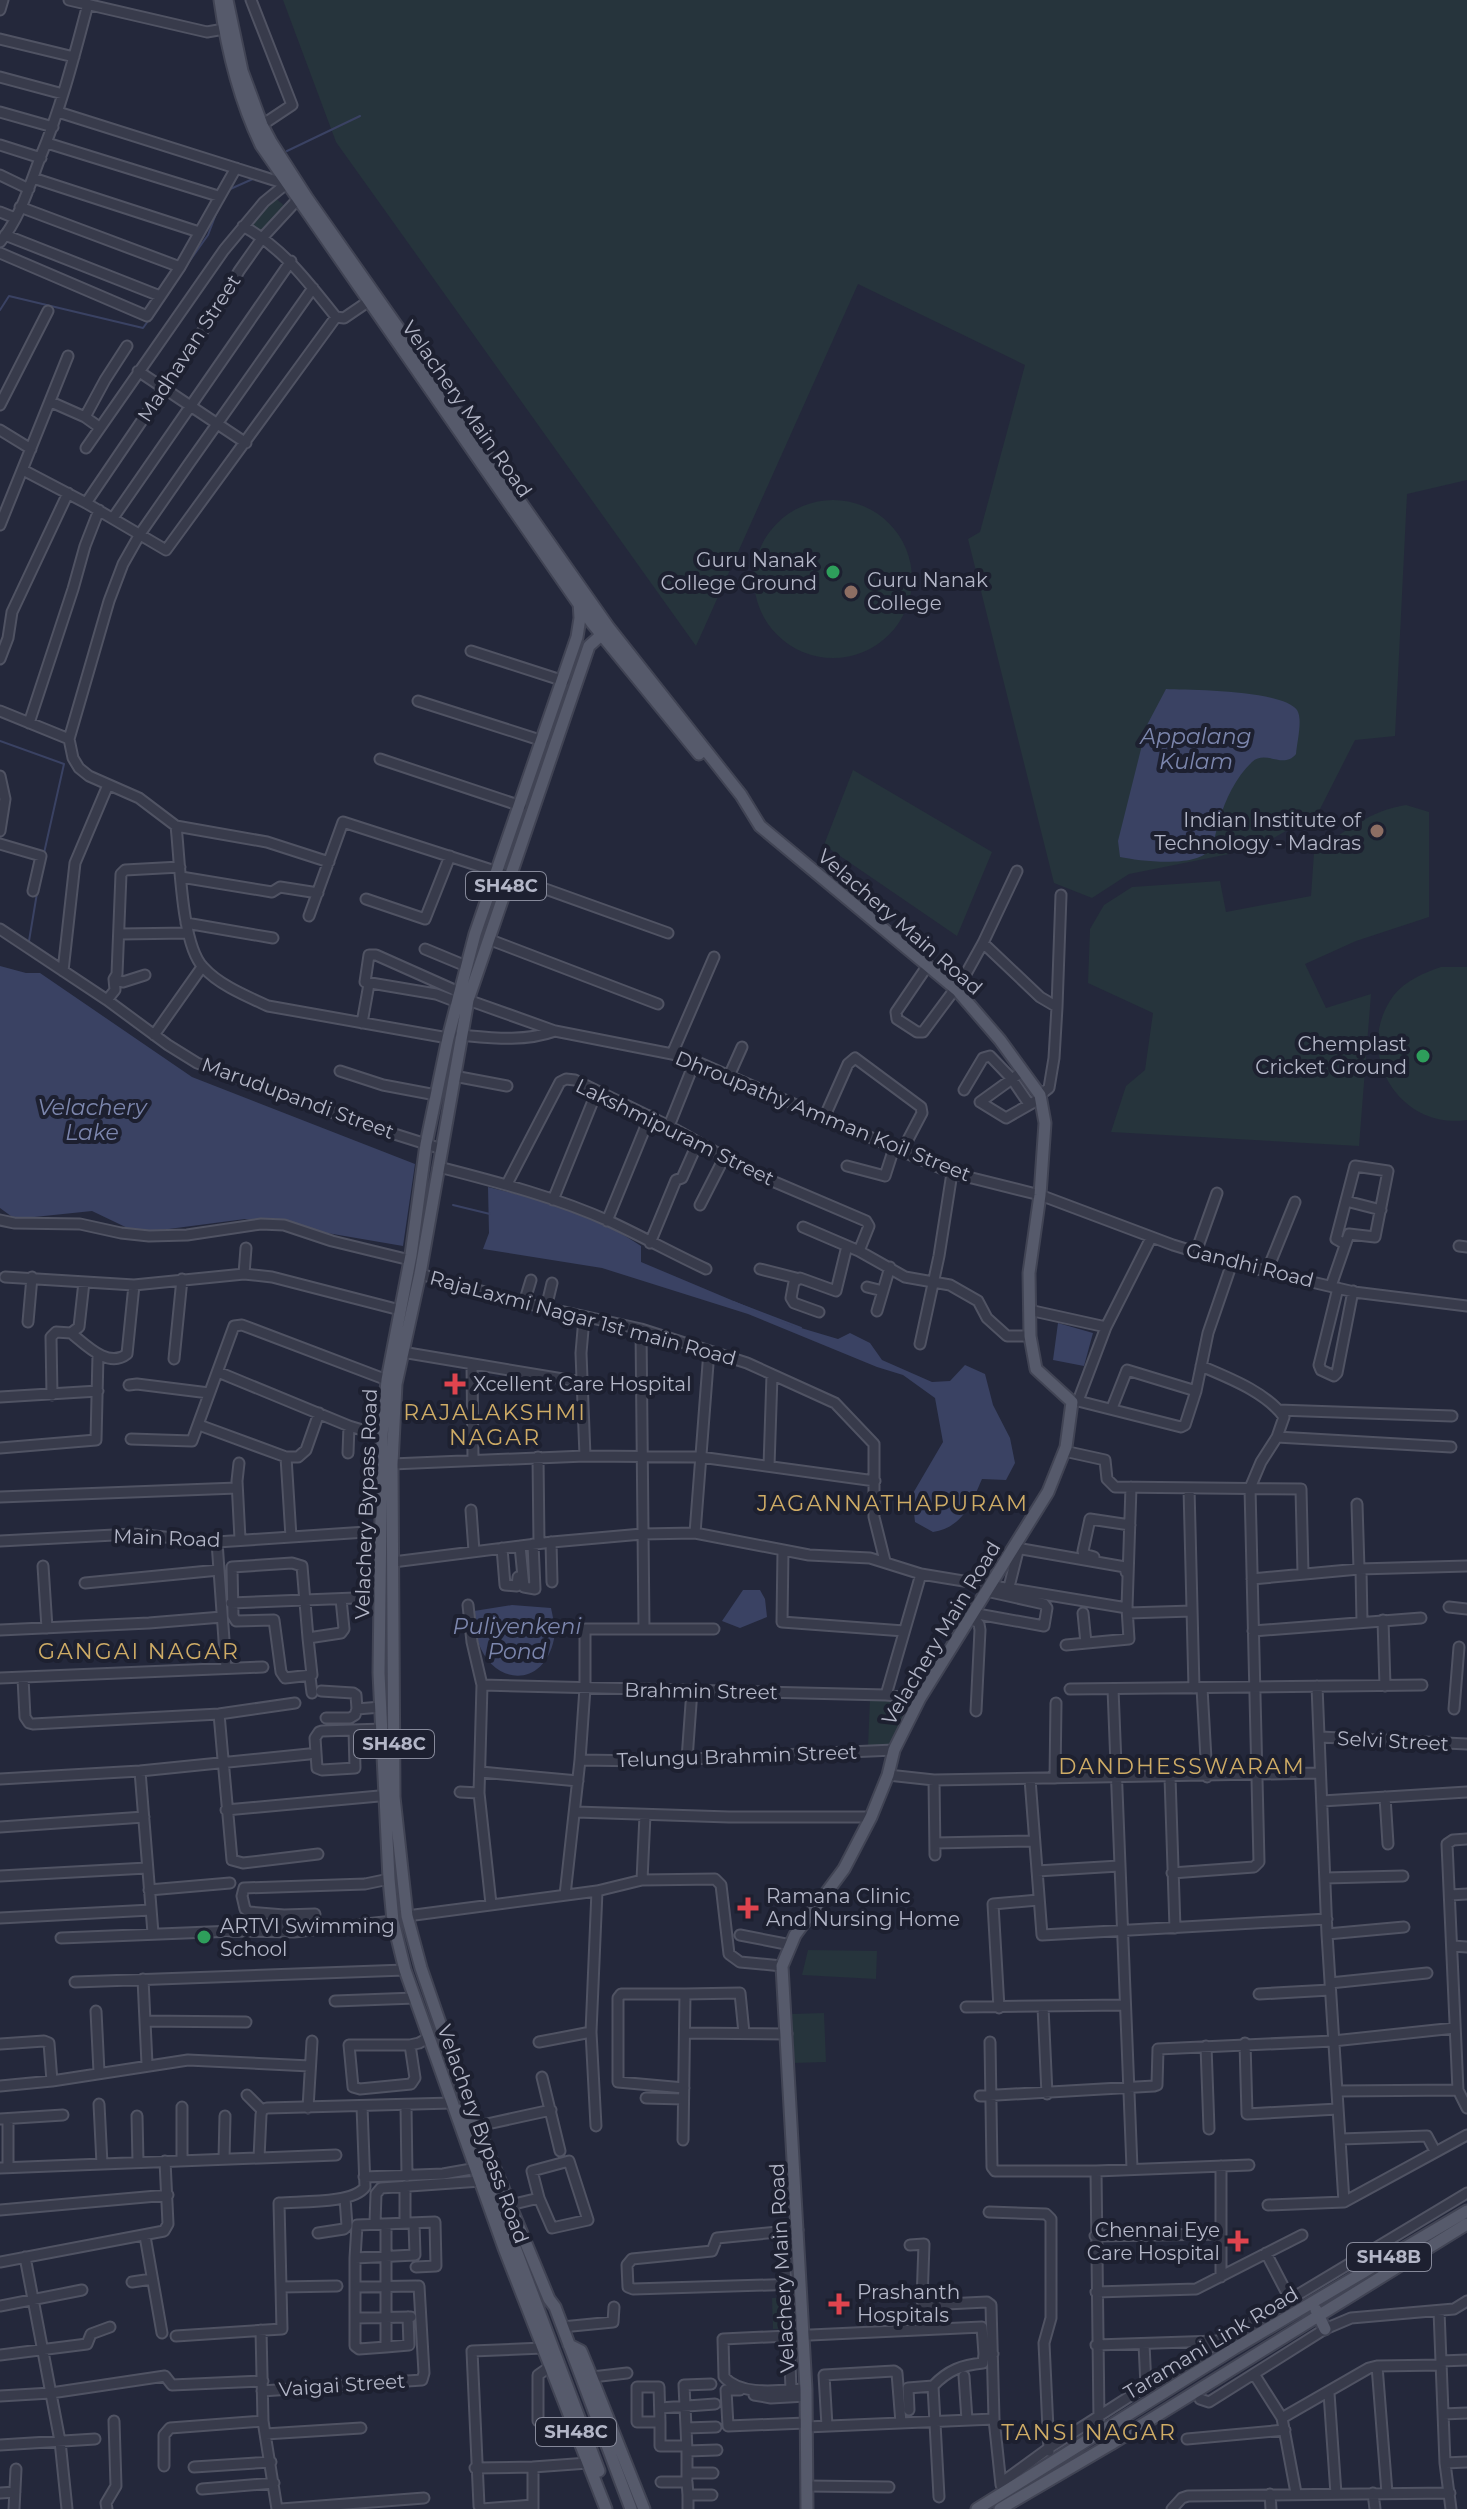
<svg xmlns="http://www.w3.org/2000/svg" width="1467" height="2509" font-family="Montserrat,sans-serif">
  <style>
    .green { fill: #26343c }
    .water { fill: #3a4263 }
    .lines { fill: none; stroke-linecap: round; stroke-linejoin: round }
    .stream { stroke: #3a4263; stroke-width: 2 }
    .minor-casing { stroke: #505363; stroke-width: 13 }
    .major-casing { stroke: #414454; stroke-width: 15 }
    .minor { stroke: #383b4b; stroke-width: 9 }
    .major { stroke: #565a6b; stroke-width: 11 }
    .leisure-dot { fill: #2e9e5b; stroke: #1d2030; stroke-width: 3 }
    .education-dot { fill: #8d6e63; stroke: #1d2030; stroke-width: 3 }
    .health-dot { fill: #e0444e; stroke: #1d2030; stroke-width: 3 }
    .labels { text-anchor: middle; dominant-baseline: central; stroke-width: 8; stroke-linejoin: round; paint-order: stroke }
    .shield { fill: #1d2030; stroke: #86899a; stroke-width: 2 }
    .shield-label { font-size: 18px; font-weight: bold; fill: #b3b6c7 }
    .street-label { font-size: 20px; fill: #b3b6c7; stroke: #1d2030 }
    .poi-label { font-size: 20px; fill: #b3b6c7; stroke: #1d2030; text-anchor: start }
    .water-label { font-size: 22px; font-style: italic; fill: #7c86ad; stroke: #1d2030 }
    .neighbourhood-label { font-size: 22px; letter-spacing: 2px; fill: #cfac66; stroke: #1d2030 }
  </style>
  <rect width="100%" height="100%" fill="#24283b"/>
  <path class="green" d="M283,0H1467V480L1407,494L1395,736L1355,740L1318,813L1254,849L1129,874L1092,898L1054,883L968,539L980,532L1025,365L858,284L696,646L336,142Z
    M274,197L286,207L263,234L246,225Z
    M754 579a79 79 0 1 1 158 0a79 79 0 1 1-158 0Z
    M853,770L992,852L957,936L824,845Z
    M1406,805L1429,812V917L1356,941L1305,964L1326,1008L1371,994L1359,1146L1111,1132L1126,1086L1145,1070L1153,1013L1088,983L1090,929L1104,905L1132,887L1220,881L1226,912L1311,896L1314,853C1342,833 1371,810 1406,805Z
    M1441,967H1467V1120C1398,1130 1352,1051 1394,995C1406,980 1424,973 1441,967Z
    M870,1698L916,1701L892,1746L868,1747Z
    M808,1950L877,1951L876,1979L802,1975Z
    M824,2013L826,2062L793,2063L792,2014Z
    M798,2297L800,2328L773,2329L772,2298Z"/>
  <path class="water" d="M1166,689C1191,690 1283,690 1297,710C1303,719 1297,742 1296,754C1283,770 1266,749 1252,762C1236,777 1225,800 1219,821C1216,829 1215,843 1209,850C1196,868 1140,861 1120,857L1118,841L1147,725Z
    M0,966L26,973H40L192,1077L415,1164L403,1246L245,1219L138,1233L92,1211L15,1219L0,1208Z
    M488,1187C542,1200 595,1214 641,1246V1262L791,1325L838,1339L850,1333L870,1343L882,1360L932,1382L950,1381L965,1365L985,1374L993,1405L1010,1438L1015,1463L1006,1480L982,1479C971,1504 963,1527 933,1532L915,1522L912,1495L943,1442L935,1398L903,1375L877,1367L748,1314L602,1268L483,1249L489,1233Z
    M1058,1323L1093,1333L1084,1366L1053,1360Z
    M743,1590H760L765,1599L767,1617L740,1628L722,1621Z
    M512,1605L551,1608C553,1618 556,1629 554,1639C544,1688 494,1687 478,1642C475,1633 475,1621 474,1611Z"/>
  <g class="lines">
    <path class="stream" d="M287,151L360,116
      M228,190L255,178
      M181,273L208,235L219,206
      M0,310L9,296L143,328L148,321
      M0,741L64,764L44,853
      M29,941L38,887
      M453,1205L490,1214
      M733,1302L801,1328"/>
    <defs>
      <path id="minor" d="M69,0L207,32L224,29
        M251,0L292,105L262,125
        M0,10L3,0
        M0,39L74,57
        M0,77L63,94
        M0,112L53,127
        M58,112L286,184
        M47,143L218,196
        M0,145L41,158
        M0,175L29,189
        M33,178L199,232
        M20,207L180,267
        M0,212L15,218
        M243,226C284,249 307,281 336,317L344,318L369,301
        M5,235L160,296
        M0,242C20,218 29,187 40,158C61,108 74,57 88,4
        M0,253L147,316L180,267L236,168
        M313,288L188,465L140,534L123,564L109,601L69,739L73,758L79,768L89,776L139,798L176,826L267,842L329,862
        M138,371L246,443
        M51,402L85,417L99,427
        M0,405L48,311
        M85,417L105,380L127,346
        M0,430L31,449
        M86,448L224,250L264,202L286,184
        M23,470L86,503L166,550L336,317
        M86,503L215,313L239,271L263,237L298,199
        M113,518L291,261
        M0,525L68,356
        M471,651L564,681
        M0,659L8,638L12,612L68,493
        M418,701L543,741
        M0,711L69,739
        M29,723L73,589L85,546L99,510
        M380,759L521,806
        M0,776L5,799L0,831
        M176,826C180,859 181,944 203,967C219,985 246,996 268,1006L448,1038
        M0,844L41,856L33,891
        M181,877L272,892L280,887L318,893
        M366,899L425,919L450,856
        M309,916L343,822L498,872L668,933
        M186,923L273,938
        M0,929L107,1000L168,1045L197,1063L369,1126L442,1149
        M120,934L188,933
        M488,939L658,1004
        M983,943L1040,997L1057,1007L1054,1058L1049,1088L1040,1095
        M425,949L466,966
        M928,965L896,1012L897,1019L917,1032H923L955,989
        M63,971L75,863L108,785
        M114,979L123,982L145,975
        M957,990L983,943L1017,871
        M107,1000L115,990L114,979L117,974L121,874L125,870L180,867
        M468,1000L555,1031L672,1054L695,1061L952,1173L1040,1195L1173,1245L1232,1263L1354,1292L1467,1306
        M457,1002L436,994L365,982L369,955H376L459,992
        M1057,1007L1061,895
        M362,1023L369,984
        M154,1035L202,967
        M460,1035C493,1038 524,1042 555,1031
        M672,1054L714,957
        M340,1071L383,1085L436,1095
        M1023,1071L980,1102L1006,1118L1041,1098
        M454,1076L507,1086
        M729,1076L742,1047
        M964,1090L983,1058L990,1056L1012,1079L1029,1104
        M824,1118L848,1064L855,1058L921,1107L922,1113L902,1151
        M669,1126L695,1061
        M847,1166L885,1176L894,1148
        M439,1167C497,1182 556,1197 611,1222C643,1237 674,1254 706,1269
        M507,1184L560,1082L566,1079L575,1080L669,1126L751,1172L866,1221L869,1226L859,1251
        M553,1200L597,1091
        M1346,1201L1381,1210
        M700,1205L724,1158
        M0,1220L14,1223L80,1224L121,1233L149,1236L187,1235L261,1224L284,1225L332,1241L410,1260
        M607,1221L650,1116
        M803,1227L859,1251L905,1277L950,1285L978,1301L987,1318L1007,1336H1030
        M650,1243L676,1180L682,1178L698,1142
        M1459,1246L1467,1247
        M1196,1252L1217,1193
        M760,1269L796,1278
        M1267,1271L1295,1202
        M244,1274L246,1248
        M420,1274L524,1303L641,1329L747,1363L835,1403L874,1444V1517L885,1561
        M5,1277L134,1285L244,1274L272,1277L400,1310
        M1331,1286L1349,1234L1375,1237L1388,1171L1355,1166L1336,1239L1345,1244
        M867,1287L883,1291
        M1338,1288L1319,1365L1321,1370L1334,1376L1337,1373L1353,1291
        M524,1303L531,1280
        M546,1308L552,1283
        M1029,1310L1106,1327
        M877,1311L890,1267
        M819,1312L794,1303L791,1298L794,1282L800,1278L836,1291L847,1246
        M584,1318L581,1353L585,1456
        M28,1322L32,1277
        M641,1329L644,1629
        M71,1333C85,1344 108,1369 127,1354L134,1285
        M71,1333L79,1327L84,1282
        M920,1344L939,1256L952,1173
        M402,1352L581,1382
        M174,1359L182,1279
        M472,1364L473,1459
        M218,1372L349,1426L382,1436
        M129,1385L137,1384L209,1393
        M52,1395L51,1337L56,1332L71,1333
        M0,1397L98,1391
        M1078,1401L1106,1327L1151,1238
        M1072,1402L1078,1401L1181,1427L1185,1425L1196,1391L1208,1333L1232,1263
        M1112,1408L1127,1370L1196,1391
        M1278,1410L1452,1416
        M199,1425L286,1457H298L306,1450L319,1413
        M1277,1437L1451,1447
        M131,1439L192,1441L234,1326L242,1325L387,1380
        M0,1448L96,1440L98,1355
        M1064,1451L1105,1460L1107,1479L1115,1487L1301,1489L1303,1573
        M348,1453L349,1426
        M286,1457L291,1537
        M538,1457L539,1543
        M239,1463L237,1481L240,1539
        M392,1464L585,1456L700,1457L875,1481
        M769,1466L772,1375
        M1189,1488L1194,1688
        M0,1497L237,1488
        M1357,1504L1359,1569
        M471,1510L474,1551
        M695,1533L709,1351
        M0,1541L133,1534L217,1542L381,1531
        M217,1542L226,1668
        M551,1542L552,1582
        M520,1546L524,1587L535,1589L533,1544
        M502,1548L505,1585L517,1586L518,1577
        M783,1550L782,1622L904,1631
        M1094,1557L1084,1554L1083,1551L1090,1519L1130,1525
        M393,1562L552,1542L642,1534L695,1533L809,1555L870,1558L921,1574L1127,1608
        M43,1566L47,1628
        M1361,1569L1362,1622
        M1252,1579L1359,1569L1467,1566
        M85,1583L219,1570
        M1009,1587L1018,1551L1022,1549L1125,1567L1126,1572
        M231,1603L380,1597
        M468,1605L472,1642L482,1685L479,1793L491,1904
        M1449,1607L1467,1609
        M972,1613L1044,1626L1047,1608L1044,1604L986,1591
        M1083,1613L1086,1643
        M1128,1613L1192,1611
        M970,1616L979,1624L980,1630L976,1711
        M1383,1620L1385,1686
        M0,1630L149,1623L222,1617
        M1253,1631L1421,1618
        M308,1638L302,1566L292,1563L232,1567L233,1616L236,1621L274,1620L281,1672L285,1678L312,1675L308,1638L341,1633L344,1629L341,1599
        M1066,1645L1129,1639L1127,1608L1131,1487
        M310,1677L312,1693
        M0,1678L263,1667
        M23,1678L25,1717L29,1723L33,1724L219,1714L295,1703
        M482,1685L886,1695L920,1698
        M1317,1686L1327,1934L1344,2202
        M1202,1688L1207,1777
        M1070,1689L1422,1685
        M1113,1689L1132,2168
        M321,1691L353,1693L356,1695L357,1709L381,1707
        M886,1695L921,1574
        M1454,1709L1459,1647
        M219,1714L232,1860L243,1863L318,1854
        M326,1718H350L355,1715L357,1709
        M354,1730L355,1768L322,1770L317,1768L315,1738L319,1732L322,1731L383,1729
        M1320,1737L1467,1744
        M687,1759L692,1690
        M580,1760L646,1761L894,1750
        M140,1771L153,1933
        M481,1772L578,1781
        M888,1775L934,1780L1320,1773
        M1170,1777L1175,1928
        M1055,1778L1056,1703
        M0,1779L140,1771L309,1754
        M1030,1779L1042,1935L1327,1919
        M934,1780L935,1855
        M460,1792L479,1793
        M1385,1797L1388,1844
        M1322,1801L1467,1792
        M226,1810L390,1795
        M576,1812L729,1817H871
        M0,1827L144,1817
        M1467,1839L1453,1840L1447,1844L1458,2090L1467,2108
        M935,1843L1034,1841
        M1037,1871L1119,1866
        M1172,1873L1254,1867L1259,1862L1250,1488L1261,1462L1277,1437L1284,1417C1266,1392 1229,1378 1201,1366
        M0,1876L147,1868
        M1325,1878L1403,1876
        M642,1880L645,1815
        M149,1890L230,1883
        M565,1895L580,1760L585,1688V1629H714
        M1450,1895L1467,1894
        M284,1915L315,1914
        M407,1916L597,1891L642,1880L715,1879L721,1885L729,1954L740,1962L782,1966
        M0,1918L151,1910
        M284,1932V1915L249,1912L245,1909L242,1896L244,1888L365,1884L389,1879
        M1327,1934L1404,1927
        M740,1935L791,1945
        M61,1938L234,1931L294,1932L393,1921
        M1453,1946L1467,1947
        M143,1979L147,2064
        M75,1982L405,1970
        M1330,1983L1427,1973
        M685,1994L740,1993L744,2033
        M1259,1994L1330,1990
        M335,2001L415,1998
        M966,2007L1124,2005
        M1043,2007L1047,2094
        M999,2008L993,1904L1038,1900
        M96,2011L99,2072
        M145,2021L246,2022
        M591,2032L596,2126
        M686,2033L787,2034
        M539,2042L591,2032L597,1891
        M990,2042L992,2167L995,2171H1096L1249,2165
        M1245,2043L1247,2114L1338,2109
        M0,2044L44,2041L49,2043L52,2081
        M410,2045L415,2078L411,2084L360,2089L353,2087L349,2045H410L419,2043L430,2037
        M1206,2046L1209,2129
        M542,2077L560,2151
        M0,2086L52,2081L188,2060L310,2066
        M1337,2091L1458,2090
        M247,2095L262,2110
        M980,2096L1154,2086L1157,2085L1158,2049L1333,2041L1455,2028
        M646,2098L683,2099
        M99,2104L102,2164
        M406,2106L407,2176
        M308,2108L312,2041
        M137,2116L138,2162
        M0,2119L63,2115
        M478,2126L551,2110
        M1341,2139L1427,2136L1435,2151
        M683,2140L685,1994H621L618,1998V2082L684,2088
        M259,2158L261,2115L262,2110L267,2108L452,2103
        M224,2159L225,2116
        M182,2161V2107
        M1221,2166V2277
        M8,2167V2119
        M0,2168L336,2155
        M1096,2171L1099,2420
        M364,2177L443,2174L477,2168
        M510,2205L539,2198L532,2171L569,2161L588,2220L552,2228L539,2198
        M1268,2205L1344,2202L1467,2135
        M0,2210L168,2195
        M989,2212L1046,2214L1051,2219V2318L1044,2343L1049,2451
        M375,2223L376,2194L381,2188L481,2181
        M405,2223V2186
        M386,2224V2347L409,2345L408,2317
        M798,2230L717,2238L712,2251L632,2259L627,2265L628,2287L633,2289L800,2284
        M783,2231L786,2286
        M318,2233L344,2229L347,2226L345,2198
        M145,2236L162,2333
        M1095,2236L1221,2234
        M910,2245L924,2244L922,2301L925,2305L987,2302L991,2305L994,2419L1001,2485
        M1266,2253L1291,2301
        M25,2257L60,2441L67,2509
        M355,2258L357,2225L435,2222L436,2266L416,2267
        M0,2262L164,2231L168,2224L165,2161
        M132,2282L152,2279
        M282,2287L337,2286
        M355,2287L416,2286
        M1096,2292L1196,2289L1302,2235
        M0,2306L82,2290
        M1439,2311L1445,2463L1451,2509
        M355,2318L411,2317
        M562,2327L613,2322L614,2307
        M261,2330L263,2421L277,2509
        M176,2336L282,2329L279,2203C299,2201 353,2204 365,2187L362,2106
        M789,2336L791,2390
        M1144,2344L1146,2386
        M1096,2345L1217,2341
        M386,2347L359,2349L355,2346V2258L415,2255L414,2223
        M0,2355L87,2344L91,2334L110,2327
        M1441,2361L1467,2360
        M1377,2366L1387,2493
        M1254,2374L1282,2418L1296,2493
        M964,2376L967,2420
        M592,2377L627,2373
        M637,2387H659L660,2422H637Z
        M806,2389C781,2390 742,2397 724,2377L723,2339L982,2327L984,2354H993
        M740,2390H726L728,2426L806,2423
        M262,2391L422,2380L424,2373L419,2286
        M1329,2393L1336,2494
        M754,2395L771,2398L806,2396
        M0,2396L51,2393L165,2376L172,2385L263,2381
        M1200,2399L1209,2402L1325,2329L1351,2318L1454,2309L1467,2301
        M660,2408L715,2404
        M909,2410L908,2388L933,2386
        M1443,2414L1467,2413
        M1282,2418L1369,2368L1377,2366L1441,2365
        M538,2421V2375L551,2366
        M660,2422V2446H686
        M827,2426L824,2375L894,2371L897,2373L901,2423
        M806,2427L994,2419
        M686,2428L684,2385L711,2384
        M265,2434L361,2428
        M1187,2439L1285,2430
        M0,2445L95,2439
        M687,2451L686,2428L716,2427
        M1445,2463L1467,2462
        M164,2466V2435L170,2428L263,2421
        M194,2467L271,2462
        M475,2468L533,2467
        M687,2473V2451L717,2450
        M687,2479V2473H713
        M661,2482H687L688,2495
        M1001,2483L1049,2448L1146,2386L1467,2193
        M807,2486L889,2487
        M202,2489L274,2483
        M0,2493L15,2492
        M1373,2493L1375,2509
        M1270,2494L1271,2509
        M939,2497L933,2386C948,2370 962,2365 983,2363L984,2354
        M533,2505L482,2509L479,2506L472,2351L543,2348
        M14,2509L16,2469
        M107,2509L106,2503L116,2486L114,2421
        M281,2509L424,2498
        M533,2509V2467L588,2463
        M688,2509V2495H712
        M1172,2509L1182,2498L1188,2496L1450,2493"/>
      <path id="major" d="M220,0C227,50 239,99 261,145L592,623L699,754
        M227,0L242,71L262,125L271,142L307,198L609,628L741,795L760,826L957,990L1000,1040L1040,1095L1045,1123L1040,1195L1029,1273L1030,1336L1036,1369L1072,1402L1066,1447L1048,1492L920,1698L894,1750L888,1775L871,1817L844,1869L795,1935L782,1966L806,2389L807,2509
        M579,602L580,618L577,637L475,934L448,1038L426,1144L411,1255L387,1380L382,1436L379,1673L389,1879L393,1921L405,1970L504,2248L606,2509
        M609,628L589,646L468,1000L420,1274L396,1384L392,1464L394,1797L407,1916L421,1968L465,2096L549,2299L555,2307L631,2509
        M463,2109L599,2471
        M1316,2310L1325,2329
        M569,2345L581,2351L588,2368L644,2509
        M977,2509L1235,2348L1467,2211
        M1000,2509L1111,2444L1467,2224"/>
    </defs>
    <use href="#minor" class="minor-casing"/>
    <use href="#major" class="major-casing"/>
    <use href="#minor" class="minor"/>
    <use href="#major" class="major"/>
  </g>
  <g class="leisure-dot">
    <circle cx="833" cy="572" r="8"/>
    <circle cx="1423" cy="1056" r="8"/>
    <circle cx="204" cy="1937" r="8"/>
  </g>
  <g class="education-dot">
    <circle cx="851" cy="592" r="8"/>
    <circle cx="1377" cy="831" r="8"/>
  </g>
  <g class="health-dot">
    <path d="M451 1372h8v8h8v8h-8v8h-8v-8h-8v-8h8z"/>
    <path d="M744 1896h8v8h8v8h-8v8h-8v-8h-8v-8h8z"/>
    <path d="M1234 2229h8v8h8v8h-8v8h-8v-8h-8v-8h8z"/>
    <path d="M835 2292h8v8h8v8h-8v8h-8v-8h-8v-8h8z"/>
  </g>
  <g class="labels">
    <g class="shield">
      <rect x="466" y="872" width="80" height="28" rx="6"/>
      <rect x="354" y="1730" width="80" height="28" rx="6"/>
      <rect x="1347" y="2243" width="84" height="28" rx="6"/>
      <rect x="536" y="2418" width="80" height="28" rx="6"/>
    </g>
    <g class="shield-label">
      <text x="506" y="886">SH48C</text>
      <text x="394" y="1744">SH48C</text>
      <text x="1389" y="2257">SH48B</text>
      <text x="576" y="2432">SH48C</text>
    </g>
    <g class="street-label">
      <text transform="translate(189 348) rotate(-57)">Madhavan Street</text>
      <text transform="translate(467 409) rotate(55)">Velachery Main Road</text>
      <text transform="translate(900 922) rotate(41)">Velachery Main Road</text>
      <text transform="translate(298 1098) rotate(20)">Marudupandi Street</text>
      <text transform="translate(823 1116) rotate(22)">Dhroupathy Amman Koil Street</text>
      <text transform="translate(675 1132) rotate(26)">Lakshmipuram Street</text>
      <text transform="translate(1250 1265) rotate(14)">Gandhi Road</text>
      <text transform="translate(583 1318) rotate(15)">RajaLaxmi Nagar 1st main Road</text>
      <text transform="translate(366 1504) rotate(-88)">Velachery Bypass Road</text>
      <text transform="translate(167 1538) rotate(2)">Main Road</text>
      <text transform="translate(941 1633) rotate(-59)">Velachery Main Road</text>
      <text transform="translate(701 1691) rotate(1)">Brahmin Street</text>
      <text transform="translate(1393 1741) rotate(3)">Selvi Street</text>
      <text transform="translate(737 1756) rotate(-2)">Telungu Brahmin Street</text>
      <text transform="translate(483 2134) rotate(70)">Velachery Bypass Road</text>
      <text transform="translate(782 2268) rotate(-93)">Velachery Main Road</text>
      <text transform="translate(1211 2343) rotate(-31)">Taramani Link Road</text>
      <text transform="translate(342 2385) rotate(-4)">Vaigai Street</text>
    </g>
    <g class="poi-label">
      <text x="817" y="560" text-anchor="end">Guru Nanak<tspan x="817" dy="23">College Ground</tspan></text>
      <text x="867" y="580">Guru Nanak<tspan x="867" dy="23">College</tspan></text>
      <text x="1361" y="820" text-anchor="end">Indian Institute of<tspan x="1361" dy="23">Technology - Madras</tspan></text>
      <text x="1407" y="1044" text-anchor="end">Chemplast<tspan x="1407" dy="23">Cricket Ground</tspan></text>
      <text x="473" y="1384">Xcellent Care Hospital</text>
      <text x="766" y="1896">Ramana Clinic<tspan x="766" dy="23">And Nursing Home</tspan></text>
      <text x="220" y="1926">ARTVI Swimming<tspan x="220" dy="23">School</tspan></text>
      <text x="1220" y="2230" text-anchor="end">Chennai Eye<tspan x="1220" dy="23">Care Hospital</tspan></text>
      <text x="857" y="2292">Prashanth<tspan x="857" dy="23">Hospitals</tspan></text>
    </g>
    <g class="water-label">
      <text x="1196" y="736">Appalang<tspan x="1196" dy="25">Kulam</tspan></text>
      <text x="92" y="1107">Velachery<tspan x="92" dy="25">Lake</tspan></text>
      <text x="517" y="1626">Puliyenkeni<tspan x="517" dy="25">Pond</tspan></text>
    </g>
    <g class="neighbourhood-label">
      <text x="495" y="1412">RAJALAKSHMI<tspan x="495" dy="25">NAGAR</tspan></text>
      <text x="893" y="1503">JAGANNATHAPURAM</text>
      <text x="139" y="1651">GANGAI NAGAR</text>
      <text x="1182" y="1766">DANDHESSWARAM</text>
      <text x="1089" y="2432">TANSI NAGAR</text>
    </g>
  </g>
</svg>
